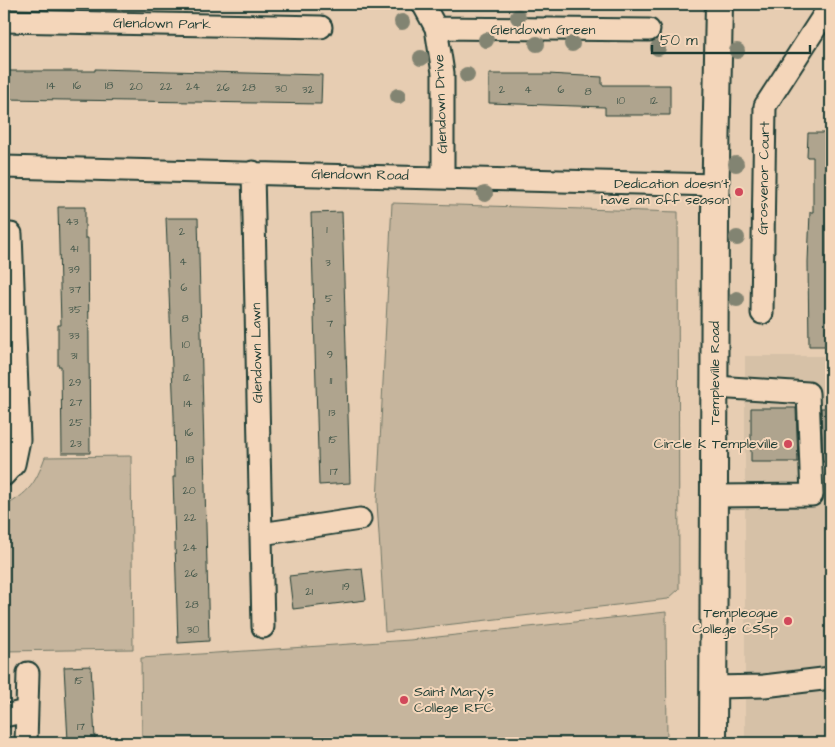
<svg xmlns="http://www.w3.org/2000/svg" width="835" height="747" font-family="'Architects Daughter',sans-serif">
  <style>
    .built { fill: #d6c1a7 }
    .green { fill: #c6b59d; stroke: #727968 }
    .building { fill: #afa48e; stroke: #1f3d34 }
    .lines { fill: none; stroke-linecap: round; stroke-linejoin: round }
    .minor-casing { stroke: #1f3d34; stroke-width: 25 }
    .major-casing { stroke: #1f3d34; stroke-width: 30 }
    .minor { stroke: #f4d6ba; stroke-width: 21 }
    .major { stroke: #f4d6ba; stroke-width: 26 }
    .tree { fill: #828472 }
    .poi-dot { fill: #d1495b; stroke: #f4d6ba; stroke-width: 2 }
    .labels { text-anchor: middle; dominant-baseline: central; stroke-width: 4; stroke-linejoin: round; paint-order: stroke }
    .number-label { font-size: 11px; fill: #43574a }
    .street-label { font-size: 14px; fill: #1f3d34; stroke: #f4d6ba }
    .poi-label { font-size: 14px; fill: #1f3d34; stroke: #f4d6ba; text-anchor: end }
  </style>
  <rect width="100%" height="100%" fill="#e7cdb2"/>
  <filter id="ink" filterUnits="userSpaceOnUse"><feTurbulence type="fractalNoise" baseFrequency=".02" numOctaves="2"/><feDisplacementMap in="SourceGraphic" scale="10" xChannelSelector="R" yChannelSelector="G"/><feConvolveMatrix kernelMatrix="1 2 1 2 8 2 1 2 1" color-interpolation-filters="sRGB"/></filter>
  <g filter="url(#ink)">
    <path class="built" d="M745,356H831V743H745Z"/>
    <path class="green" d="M392,203L678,212L679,589L668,599L385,632L377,502Z
      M131,456L133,649L4,651V507C29,492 35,485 45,457Z
      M666,612L667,743H142L141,658L410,640Z"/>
    <path class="building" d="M95,69L322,75L321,104L4,99V71H95Z
      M489,74H548L602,77V85H670V115H605V107L489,103Z
      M808,133H831V346H809L808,262L810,212H813V157H807Z
      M58,207H85V238H88L90,453H62L61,366H58V325H61Z
      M342,212L350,483L319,485L311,213Z
      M166,218H198L209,641L178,643L173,477H175L174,416Z
      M751,408H796L798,462H751Z
      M821,408H831V458H829V462H823Z
      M362,568L366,600L293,609L289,576Z
      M91,666L95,739L68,741L64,667Z"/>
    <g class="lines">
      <defs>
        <path id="minor" d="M423,4L436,28L443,73V177
          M4,21L321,27
          M436,28L649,30
          M4,167L716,185
          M253,172L263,627
          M762,313L765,106L831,4
          M4,475L14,464L19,440L11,234
          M714,496L812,495L808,393L715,387
          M261,534L360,519
          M713,687L764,686L831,678
          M4,716L26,711
          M26,743L28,673"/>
        <path id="major" d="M713,743L715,214L719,4"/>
      </defs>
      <use href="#minor" class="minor-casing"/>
      <use href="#major" class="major-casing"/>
      <use href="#minor" class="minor"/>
      <use href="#major" class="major"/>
    </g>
    <g class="tree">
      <circle cx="518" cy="17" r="8"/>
      <circle cx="402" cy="22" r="8"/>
      <circle cx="486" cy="40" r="8"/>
      <circle cx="537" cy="44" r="8"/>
      <circle cx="572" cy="44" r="8"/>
      <circle cx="658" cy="48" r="8"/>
      <circle cx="737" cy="51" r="8"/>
      <circle cx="421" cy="58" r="8"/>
      <circle cx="467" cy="75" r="8"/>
      <circle cx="398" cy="96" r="8"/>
      <circle cx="736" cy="164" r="8"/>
      <circle cx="485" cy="194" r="8"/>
      <circle cx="737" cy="238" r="8"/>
      <circle cx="737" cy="299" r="8"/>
    </g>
  </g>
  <g class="poi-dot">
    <circle cx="739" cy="192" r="5"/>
    <circle cx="788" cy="444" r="5"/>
    <circle cx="788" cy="621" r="5"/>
    <circle cx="404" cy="700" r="5"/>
  </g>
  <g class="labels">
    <g class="number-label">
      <text x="51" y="85">14</text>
      <text x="77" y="85">16</text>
      <text x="109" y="85">18</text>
      <text x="136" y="86">20</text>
      <text x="166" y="86">22</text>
      <text x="193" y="86">24</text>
      <text x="223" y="87">26</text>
      <text x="249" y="87">28</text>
      <text x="281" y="88">30</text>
      <text x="308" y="89">32</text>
      <text x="502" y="89">2</text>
      <text x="528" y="89">4</text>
      <text x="561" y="89">6</text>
      <text x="588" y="91">8</text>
      <text x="621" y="100">10</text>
      <text x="654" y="100">12</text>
      <text x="72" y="221">43</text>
      <text x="327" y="229">1</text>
      <text x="182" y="231">2</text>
      <text x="74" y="248">41</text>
      <text x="183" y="261">4</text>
      <text x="328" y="262">3</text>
      <text x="74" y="269">39</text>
      <text x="184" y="287">6</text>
      <text x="75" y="289">37</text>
      <text x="329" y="298">5</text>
      <text x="75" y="309">35</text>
      <text x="185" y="318">8</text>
      <text x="330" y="323">7</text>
      <text x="74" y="335">33</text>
      <text x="186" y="344">10</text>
      <text x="330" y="354">9</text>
      <text x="74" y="355">31</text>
      <text x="187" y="377">12</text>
      <text x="331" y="380">11</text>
      <text x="75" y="382">29</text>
      <text x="76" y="402">27</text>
      <text x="188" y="403">14</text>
      <text x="332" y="412">13</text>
      <text x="76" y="422">25</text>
      <text x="189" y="432">16</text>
      <text x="333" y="439">15</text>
      <text x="76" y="443">23</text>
      <text x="190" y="459">18</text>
      <text x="334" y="471">17</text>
      <text x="189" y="490">20</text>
      <text x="190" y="517">22</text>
      <text x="190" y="547">24</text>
      <text x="191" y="573">26</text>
      <text x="346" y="586">19</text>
      <text x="309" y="591">21</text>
      <text x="192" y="604">28</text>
      <text x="193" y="629">30</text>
      <text x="79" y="680">15</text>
      <text x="81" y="726">17</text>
    </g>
    <g class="street-label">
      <text transform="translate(162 24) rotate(1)">Glendown Park</text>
      <text x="543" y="30">Glendown Green</text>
      <text transform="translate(441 104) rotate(-92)">Glendown Drive</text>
      <text transform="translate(360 175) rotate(1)">Glendown Road</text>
      <text transform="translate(764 178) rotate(-89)">Grosvenor Court</text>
      <text transform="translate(257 353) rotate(-91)">Glendown Lawn</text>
      <text transform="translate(715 373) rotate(-90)">Templeville Road</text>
    </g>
    <g class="poi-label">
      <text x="729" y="184">Dedication doesn't<tspan x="729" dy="16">have an off season</tspan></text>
      <text x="778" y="444">Circle K Templeville</text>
      <text x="778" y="613">Templeogue<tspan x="778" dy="16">College CSSp</tspan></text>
      <text x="414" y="692" text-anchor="start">Saint Mary's<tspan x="414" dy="16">College RFC</tspan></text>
    </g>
  </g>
  <rect width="835" height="747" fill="none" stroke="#f4d6ba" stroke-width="20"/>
  <rect x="10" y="10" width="815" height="727" fill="none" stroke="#1f3d34" stroke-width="2" filter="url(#ink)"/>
  <path d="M652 45v8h158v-8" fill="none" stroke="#1f3d34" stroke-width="2.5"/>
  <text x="660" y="45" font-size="15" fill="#1f3d34" stroke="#f4d6ba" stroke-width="4" paint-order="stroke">50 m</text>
</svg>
